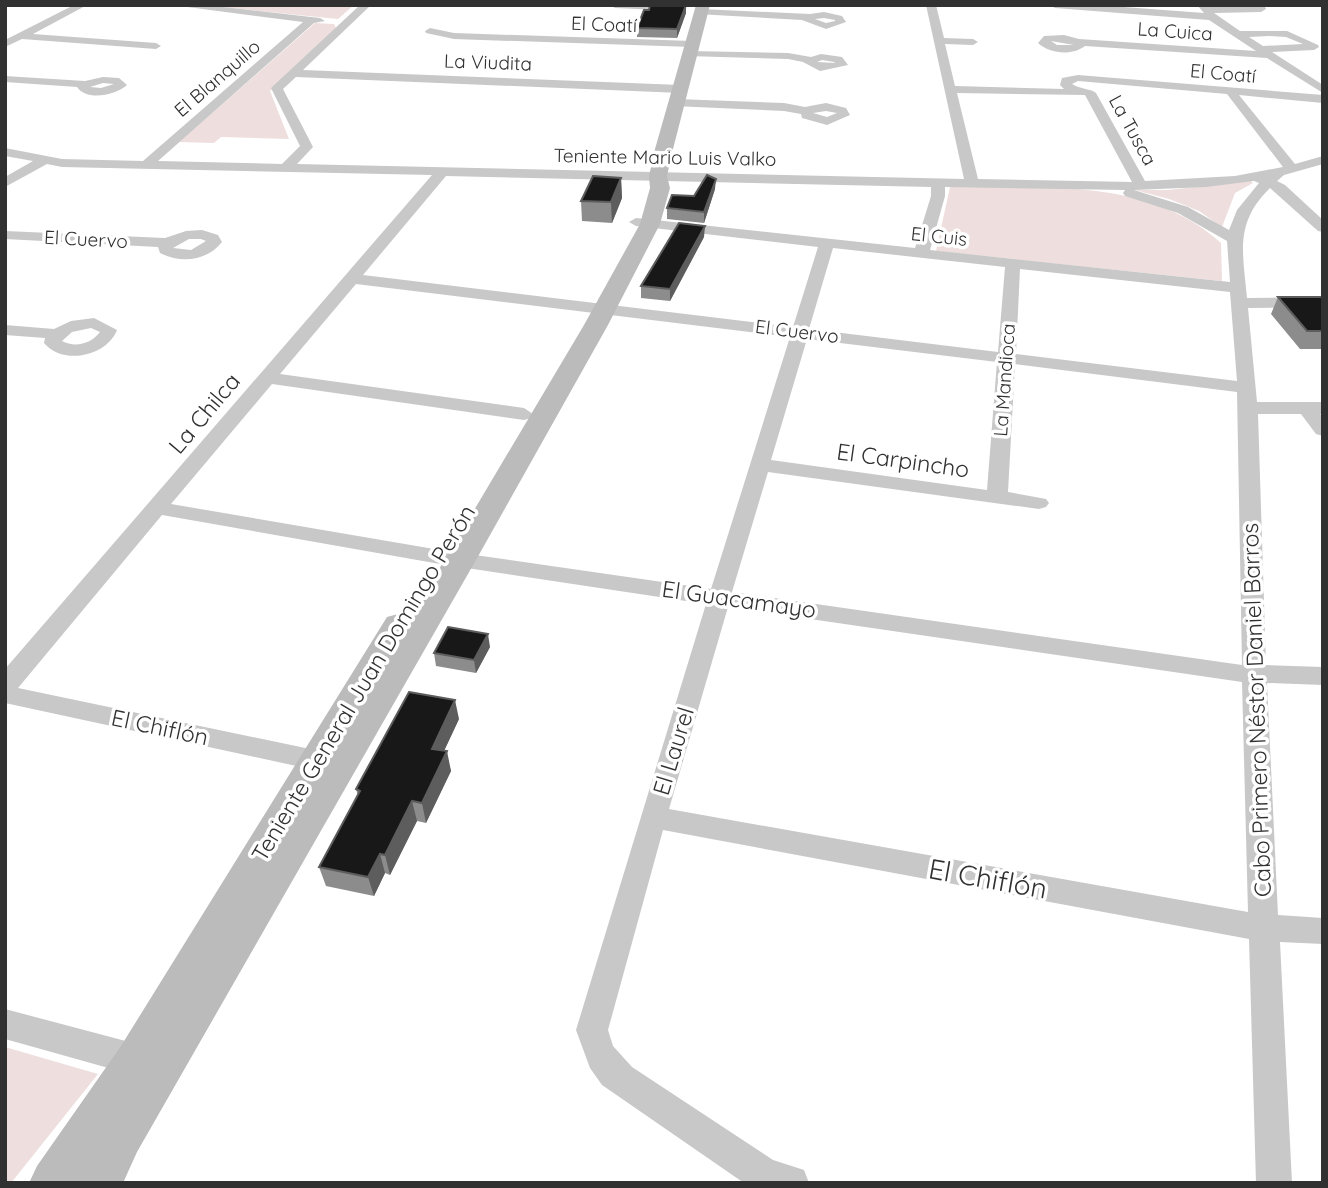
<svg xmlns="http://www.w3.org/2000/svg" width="1328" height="1188" font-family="Quicksand,sans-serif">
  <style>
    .green { fill: #eedfde }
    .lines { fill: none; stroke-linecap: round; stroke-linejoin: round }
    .street { fill: #c8c8c8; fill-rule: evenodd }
    .secondary { fill: #bbb; fill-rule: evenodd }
    .wall { fill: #8c8c8c }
    .shaded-wall { fill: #5d5d5d }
    .building { fill: #181818; stroke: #5d5d5d; stroke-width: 2 }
    .labels { text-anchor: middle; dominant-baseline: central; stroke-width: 7; stroke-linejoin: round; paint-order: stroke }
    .far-street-label { font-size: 19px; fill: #313131; stroke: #fff }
    .street-label { font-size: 23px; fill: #313131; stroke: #fff }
    .near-street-label { font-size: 28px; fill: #313131; stroke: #fff }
  </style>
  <rect width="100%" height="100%" fill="#fff"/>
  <path class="green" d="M201,5H354L338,19Z
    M315,23L334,24L336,28L270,91L289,139L221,137L214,143L179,142Z
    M1250,181L1253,183L1235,193L1222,227L1199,211L1169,199L1135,190H1168Z
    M950,187C1041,188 1148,177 1221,243L1222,281L936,251Z
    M5,1047L98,1074L11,1183H5Z"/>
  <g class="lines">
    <path class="street" d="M74,5H87L33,34L156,43L161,46L156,49L22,39L5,47V40Z
      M172,5H206L320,18L325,21L314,23L158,161L282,164L300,146L271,88L360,5H371L303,70L681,85L687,89L681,93L296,77L283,89L313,147L297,164L964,179L926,5H936L944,38L973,39L978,42L973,45L945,44L955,86L1064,89L1060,85L1062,78L1078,75L1323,95V103L1239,95L1295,164L1323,156V164L1284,175L1277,181L1285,185L1323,220V232L1318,231L1270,188C1234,223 1243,253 1247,298L1323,297V307L1248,308L1257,402H1323V414H1320L1323,417V436L1316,434L1301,414H1258L1266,665L1323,667V685L1267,683L1278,915L1323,918V944L1280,942L1292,1183H1256L1249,939L663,830L608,1030L613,1046L632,1067L773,1160L804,1170L809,1183H744L602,1085L590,1068L576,1030L706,604L440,564L162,515L18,688L315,750L324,753L328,760L324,767L315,770L5,703V669L432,175L62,167L47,164L5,187V177L33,161L5,156V148L62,159L143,161L303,22ZM1078,81L1227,94L1283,167L1235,176L1145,181L1096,93C1092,89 1080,89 1072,84ZM957,93L1085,95L1132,182L978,179ZM446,176L931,187V196L915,248L636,218L629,222L636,226L818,247L793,327L363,275ZM1254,181L1259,183L1237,210L1229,230L1188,207L1134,190L1206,187ZM945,187L1125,190L1123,193L1125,196L1178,213L1227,241L1230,282L930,250L945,196ZM833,248L1005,267L998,352L809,329ZM1020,269L1230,292L1237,381L1016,354ZM356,284L790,337L711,589L440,550L171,504L272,384L524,420L531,418L533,414L524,408L280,374ZM807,339L997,362L987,490L771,460ZM1015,364L1237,392L1242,665L732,592L768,472L1039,509L1046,507L1049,503L1046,499L1008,492ZM728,607L1242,682L1248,912L669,809Z
      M610,5H683L687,8L682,11L615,8Z
      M1050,5H1097L1204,13L1197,5H1264L1266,9L1261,12L1214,13L1240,31H1287L1318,45L1319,47L1314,50L1272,52L1323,85V93L1267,58L1085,46C1072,56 1050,54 1038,43L1044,36L1064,35L1079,39L1256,51L1209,20L1055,8ZM1269,36L1286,37L1303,44L1263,46L1249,37ZM1051,41L1074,45H1057Z
      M701,9L810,14L824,12L842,16L846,22L826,29L802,20L697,14L696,12ZM824,18L835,20V21L826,23L815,19Z
      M430,28L454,33L692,41L697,44L692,47L454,39L426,33L425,31Z
      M690,51L788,53L811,57L821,54L842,57L848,65L820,71L803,62L788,59L686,56V52ZM822,60L834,62L835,63L817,62Z
      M5,76L85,81L103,77L119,78L127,85C115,96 86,101 77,87L5,82ZM103,83L114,84L101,88L90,87Z
      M677,99L784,103L805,107L826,103L846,108L850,115L827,125L802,118L801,114L784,111L673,106L671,103ZM826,111L837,113L827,117L813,113Z
      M202,230L218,235L222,242C207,261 181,264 160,253L158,247L5,239V231L165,238L186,231ZM189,239H201L206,241L191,250L173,248Z
      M94,318L117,330C107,356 63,366 44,343L45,338L5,335V325L54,329L71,321ZM91,328L100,332C91,344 75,348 62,341L72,332Z
      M5,1009L137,1044L149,1049L153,1060L149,1071L137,1076L5,1039Z"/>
    <path class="secondary" d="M696,5H710L673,149L667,176L670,188L660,224L608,325L476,560L137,1152L123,1183H29L37,1166L121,1046L387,617L398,614L410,618L584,325L640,224L650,188L649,176L655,149Z"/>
  </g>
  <path class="wall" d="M686,5V13L677,38L637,37V28L649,10Z
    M621,178L622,198L612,223L582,221L581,201Z
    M715,189L704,223L667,219V208L694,196Z
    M704,237L670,301L641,298V286Z
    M1278,297H1323V349H1300L1271,314Z
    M490,647L476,673L436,666L434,653Z
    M459,719L444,751L451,771L426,823L417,821L390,875L385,873L374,896L326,886L319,867L358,796L356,789Z"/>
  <path class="shaded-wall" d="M686,5V13L677,38V29Z
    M621,178L622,198L612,223L611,202Z
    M716,179L715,189L704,223V212Z
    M705,226L704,237L670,301V289Z
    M488,634L490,647L476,673L474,660Z
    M455,700L459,719L436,768L432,749Z
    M447,751L451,771L426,823L422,803Z
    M412,801L417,821L390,875L385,855Z
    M380,854L385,873L374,896L368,877Z"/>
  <path class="building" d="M650,5H686L677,29L637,28L644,10H649Z
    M707,175L716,179L704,212L667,208L672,195L694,196Z
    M593,176L621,178L611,202L581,201Z
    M679,223L705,226L670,289L641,286Z
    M1278,297H1323V331H1307Z
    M448,627L488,634L474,660L434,653Z
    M409,692L455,700L432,749L447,751L422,803L412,801L385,855L380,854L368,877L319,867L360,791L356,789Z"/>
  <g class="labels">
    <g class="far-street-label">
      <text transform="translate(604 24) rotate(2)">El Coatí</text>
      <text transform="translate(1175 31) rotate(4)">La Cuica</text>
      <text transform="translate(488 62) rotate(2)">La Viudita</text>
      <text transform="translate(1223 73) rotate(5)">El Coatí</text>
      <text transform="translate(217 78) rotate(-41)">El Blanquillo</text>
      <text transform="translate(1133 130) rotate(61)">La Tusca</text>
      <text transform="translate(665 157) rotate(1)">Teniente Mario Luis Valko</text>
      <text transform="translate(939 236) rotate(6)">El Cuis</text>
      <text transform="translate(86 239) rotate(3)">El Cuervo</text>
      <text transform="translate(797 331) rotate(7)">El Cuervo</text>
      <text transform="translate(1004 380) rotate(-86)">La Mandioca</text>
    </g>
    <g class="street-label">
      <text transform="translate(204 413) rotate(-50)">La Chilca</text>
      <text transform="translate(903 460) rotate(8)">El Carpincho</text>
      <text transform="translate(739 599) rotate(8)">El Guacamayo</text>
      <text transform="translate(363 683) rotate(-59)">Teniente General Juan Domingo Perón</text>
      <text transform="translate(1256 710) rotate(-92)">Cabo Primero Néstor Daniel Barros</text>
      <text transform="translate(160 727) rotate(12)">El Chiflón</text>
      <text transform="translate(673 751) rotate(-73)">El Laurel</text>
    </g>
    <g class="near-street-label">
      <text transform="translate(988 878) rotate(10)">El Chiflón</text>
    </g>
  </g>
  <rect width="1328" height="1188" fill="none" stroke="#313131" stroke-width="14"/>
</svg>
